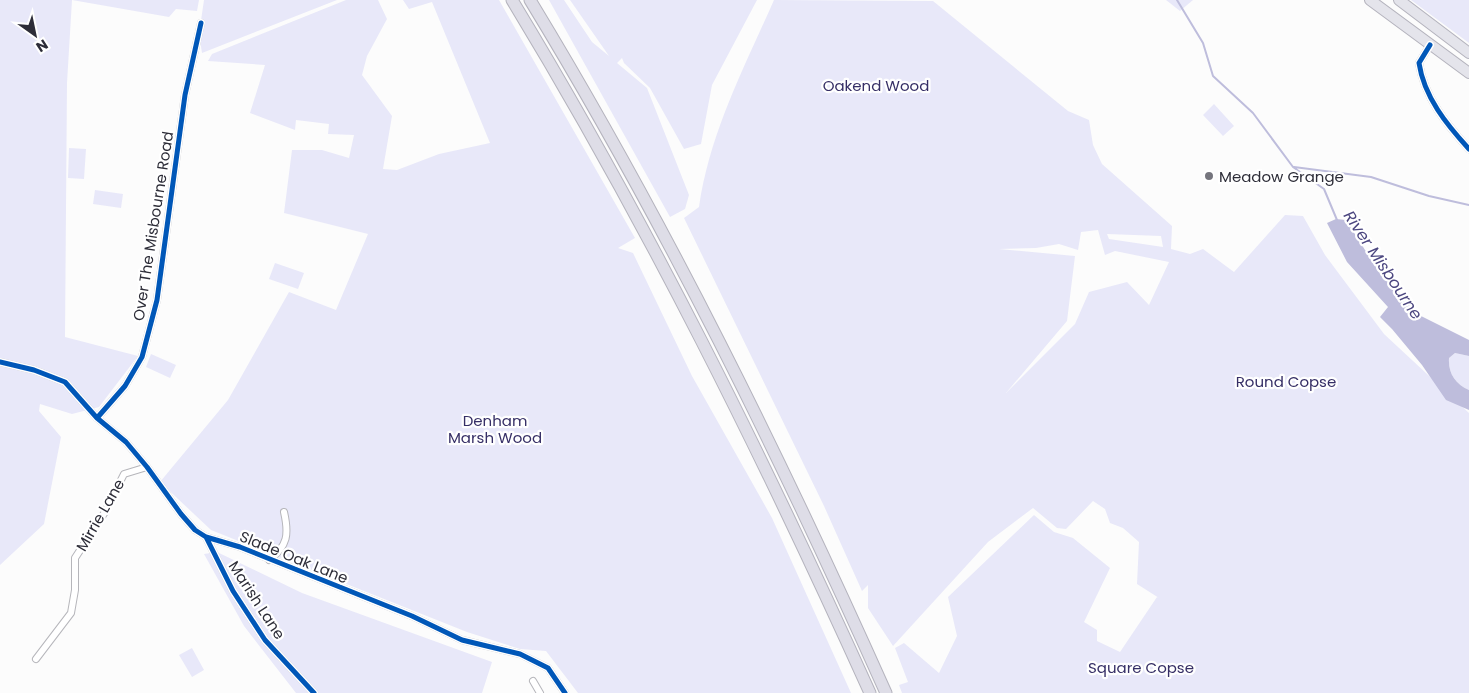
<svg xmlns="http://www.w3.org/2000/svg" width="1469" height="693" font-family="Poppins,sans-serif">
  <style>
    .green { fill: #e8e8f9; fill-rule: evenodd }
    .water { fill: #bebddc }
    .lines { fill: none; stroke-linecap: round; stroke-linejoin: round }
    .stream { stroke: #bebddc; stroke-width: 2 }
    .minor-casing { stroke: #b6b6bb; stroke-width: 8 }
    .trunk-casing { stroke: #b4b3bd; stroke-width: 12 }
    .motorway-casing { stroke: #b4b3bd; stroke-width: 13 }
    .minor { stroke: #fff; stroke-width: 6 }
    .trunk { stroke: #e4e4eb; stroke-width: 10 }
    .motorway { stroke: #dedde7; stroke-width: 11 }
    .cycleway-casing { stroke: #fff; stroke-width: 8 }
    .cycleway { stroke: #0057b8; stroke-width: 5 }
    .poi-dot { fill: #75757d; stroke: #fff; stroke-width: 2 }
    .labels { text-anchor: middle; dominant-baseline: central; stroke-width: 4.5; stroke-linejoin: round; paint-order: stroke }
    .park-label { font-size: 15px; fill: #362f66; stroke: #fff }
    .poi-label { font-size: 15px; fill: #2d2d38; stroke: #fff; text-anchor: start }
    .street-label { font-size: 15px; fill: #2d2d38; stroke: #fff }
    .water-label { font-size: 16px; font-style: italic; fill: #4c4780; stroke: #fff }
  </style>
  <rect width="100%" height="100%" fill="#fcfcfc"/>
  <path class="green" d="M0,0H199L197,11L176,9L169,17L72,0L67,83L65,337L138,356L99,407L72,414L40,404L39,411L61,437L44,524L0,565Z
    M204,0H337L202,53L199,34Z
    M346,0H378L387,19L367,56L362,75L392,116L383,169L397,170L439,154L490,143L432,2L409,9L403,0H499L635,238L618,248L633,253L692,376L772,518L851,693H578L546,651L520,649L467,632L211,530L160,482L228,400L289,292L336,310L368,234L284,213L292,150H322L349,158L354,135L328,134L329,124L296,120L295,130L250,113L265,65L208,61L212,54Z
    M549,0H564L592,42L609,56L570,0H757L712,85L701,144L684,149L650,88L624,63L622,58L617,63L647,88L689,195L685,209L670,217Z
    M774,0L933,1L1068,111L1089,120L1093,145L1102,164L1172,226L1171,249L1190,254L1203,249L1234,272L1285,215L1303,216L1325,255L1384,334L1469,413V693H902L899,685L908,682L895,648L904,643L939,673L957,636L948,597L1034,515L1054,532L1073,538L1110,568L1084,622L1097,630V641L1120,652L1157,597L1159,598L1137,584L1139,542L1123,528L1110,523L1105,509L1093,501L1066,529L1057,528L1033,508L988,542L893,646L868,608V585L862,591L824,506L684,218L699,207C710,132 744,68 774,0ZM1098,230L1105,255L1115,251L1169,262L1149,305L1127,282L1089,292L1075,324L1006,393L1067,321L1075,256L999,249L1036,248L1059,244L1078,250L1081,232ZM1107,234L1161,236L1163,247L1109,239Z
    M1166,0H1193L1180,11Z
    M1411,0H1469V43Z
    M1214,104L1234,126L1223,136L1203,115Z
    M69,148L86,149L84,179L68,178Z
    M95,190L123,194L121,208L93,204Z
    M275,263L304,273L298,289L269,279Z
    M1455,353L1469,356V390C1455,384 1448,373 1449,358Z
    M151,354L176,365L170,378L146,367Z
    M217,552L302,593L492,662L482,693H296L244,626L204,554Z
    M192,648L204,670L192,677L179,655Z"/>
  <path class="water" d="M1336,219L1346,220L1365,250L1417,314L1469,340V356L1455,353L1449,358C1448,373 1455,384 1469,390V410L1446,400L1422,365L1392,329L1380,317L1388,307L1347,262L1327,223Z"/>
  <g class="lines">
    <path class="stream" d="M1177,0L1203,43L1213,76L1253,113L1293,167L1324,189L1337,220
      M1294,167L1371,177L1429,196L1469,205"/>
    <defs>
      <path id="minor" d="M1430,45L1419,63C1424,97 1447,125 1469,149
        M0,362L34,370L65,382L97,418L126,442L147,467L181,514L195,530L206,537L240,547L412,616L462,640L520,654L548,668L565,693
        M97,418L125,386L142,357L157,300L185,95L201,23
        M206,537L233,591L265,640L314,693
        M269,560C288,546 289,534 284,512
        M36,659L71,613L75,590V558L105,512L124,474L147,467
        M533,681L540,693"/>
      <path id="trunk" d="M1370,0L1469,73
        M1399,0L1469,53"/>
      <path id="motorway" d="M512,0C647,222 763,456 870,693
        M530,0C665,222 780,456 886,693"/>
    </defs>
    <use href="#minor" class="minor-casing"/>
    <use href="#trunk" class="trunk-casing"/>
    <use href="#motorway" class="motorway-casing"/>
    <use href="#minor" class="minor"/>
    <use href="#trunk" class="trunk"/>
    <use href="#motorway" class="motorway"/>
    <defs>
      <path id="cycleway" d="M1430,45L1419,63C1424,97 1447,125 1469,149
        M0,362L34,370L65,382L97,418L126,442L147,467L181,514L195,530L206,537L240,547L412,616L462,640L520,654L548,668L565,693
        M97,418L125,386L142,357L157,300L185,95L201,23
        M206,537L233,591L265,640L314,693"/>
    </defs>
    <use href="#cycleway" class="cycleway-casing"/>
    <use href="#cycleway" class="cycleway"/>
  </g>
  <circle class="poi-dot" cx="1209" cy="176" r="5"/>
  <g class="labels">
    <g class="park-label">
      <text x="876" y="85">Oakend Wood</text>
      <text x="1286" y="381">Round Copse</text>
      <text x="495" y="420">Denham<tspan x="495" dy="17">Marsh Wood</tspan></text>
      <text x="1141" y="667">Square Copse</text>
    </g>
    <g class="poi-label">
      <text x="1219" y="176">Meadow Grange</text>
    </g>
    <g class="street-label">
      <text transform="translate(153 226) rotate(-81)">Over The Misbourne Road</text>
      <text transform="translate(100 515) rotate(-60)">Mirrie Lane</text>
      <text transform="translate(294 557) rotate(22)">Slade Oak Lane</text>
      <text transform="translate(257 600) rotate(57)">Marish Lane</text>
    </g>
    <g class="water-label">
      <text transform="translate(1383 265) rotate(56)">River Misbourne</text>
    </g>
  </g>
  <g transform="translate(35 35) rotate(147)" stroke="#ffffff" stroke-width="4" paint-order="stroke">
  <path d="M0-4L9 19L0 12L-9 19Z" fill="#2d2d38"/>
  <text y="-8" font-size="14" font-weight="bold" text-anchor="middle" fill="#2d2d38">N</text>
  </g>
</svg>
